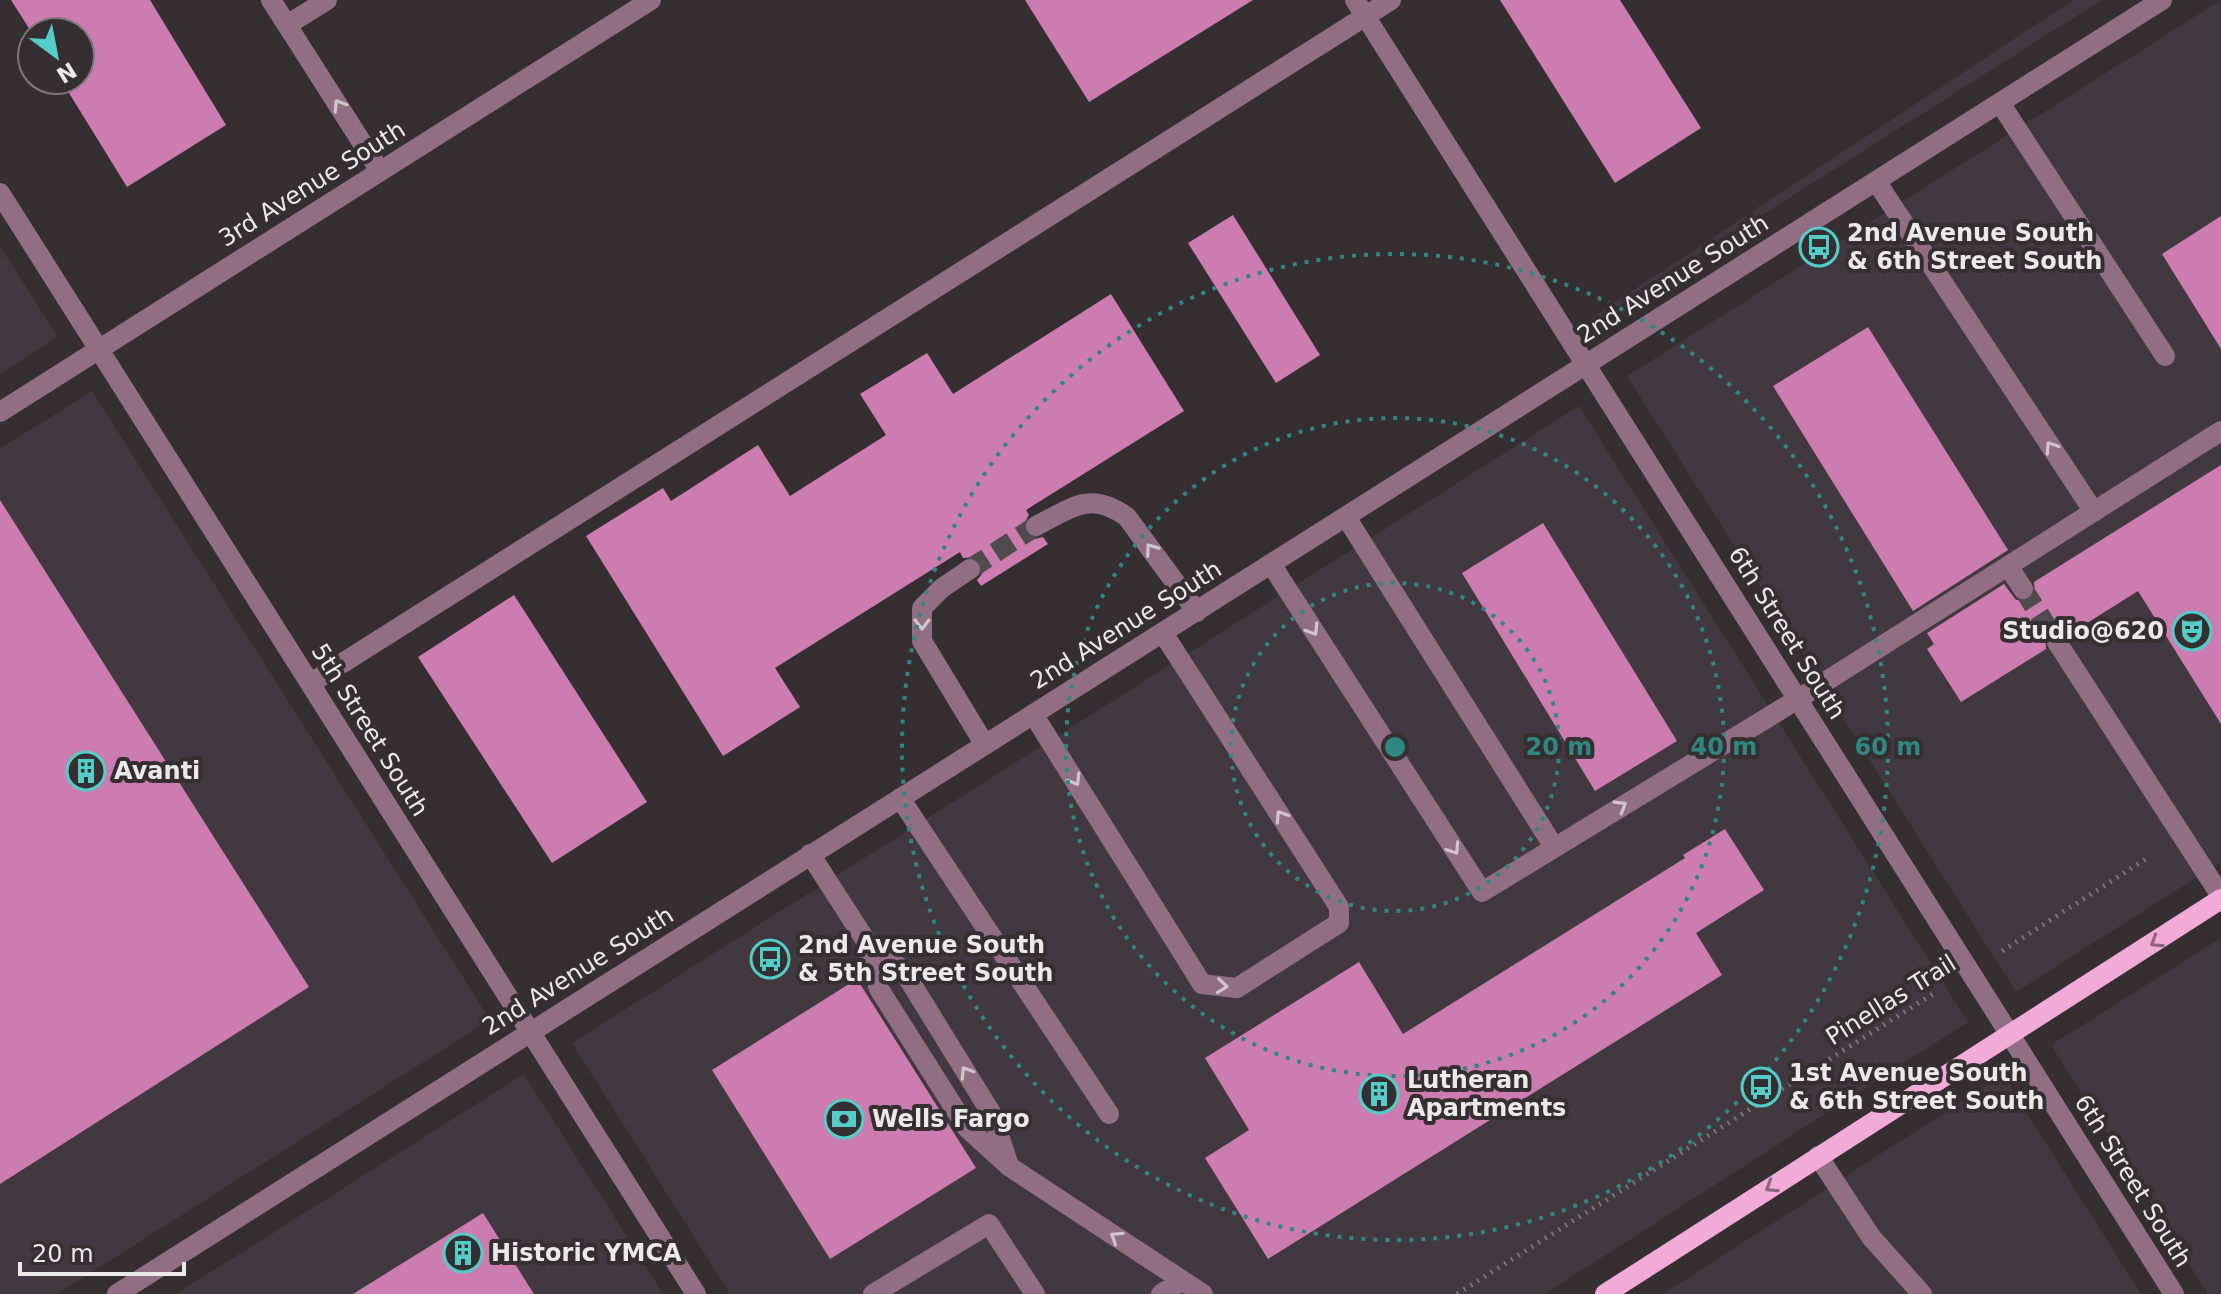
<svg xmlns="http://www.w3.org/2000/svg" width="2221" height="1294" font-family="'DejaVu Sans',sans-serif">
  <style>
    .built { fill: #42383f }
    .building { fill: #cd7cb1 }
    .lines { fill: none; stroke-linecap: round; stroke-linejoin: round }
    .minor-tunnel { stroke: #504b4e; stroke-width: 20; stroke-dasharray: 20 10; stroke-linecap: butt }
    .path { stroke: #787476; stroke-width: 5; stroke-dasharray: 2 6; stroke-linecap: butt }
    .minor { stroke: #916e84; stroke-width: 20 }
    .major { stroke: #f2aad8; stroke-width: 20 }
    .oneway { stroke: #d1c4cc }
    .oneway2 { stroke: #8a667d }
    .ring { fill: none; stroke: #308781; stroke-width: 4; stroke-dasharray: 4 8 }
    .labels { text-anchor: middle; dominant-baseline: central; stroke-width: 8; stroke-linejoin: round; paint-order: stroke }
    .street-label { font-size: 24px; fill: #ece9eb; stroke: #352f32 }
    .poi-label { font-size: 24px; font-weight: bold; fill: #ece9eb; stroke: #352f32; text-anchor: start }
    .centre { fill: #308781; stroke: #352f32; stroke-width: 4 }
    .ring-label { font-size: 24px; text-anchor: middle; font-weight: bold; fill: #308781; stroke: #352f32; stroke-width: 8; stroke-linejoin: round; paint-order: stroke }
  </style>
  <rect width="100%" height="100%" fill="#352f32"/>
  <path class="built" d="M2073,0H2102L1593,322L1591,318Z
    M2221,0V862L2016,992L1627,376Z
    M0,246L58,337L0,374Z
    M92,391L490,1020L57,1294H0V449Z
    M1579,406L1968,1022L1545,1294H730L572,1043Z
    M2221,938V1294H2208L2051,1045Z
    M524,1074L663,1294H176Z
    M2003,1075L2141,1294H1663Z"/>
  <path class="building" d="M11,0H150L226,125L127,187L61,80H80V32L32,33Z
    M1025,0H1253L1089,102Z
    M1500,0H1620L1701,128L1615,183Z
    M1233,215L1320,355L1276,383L1188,243Z
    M2221,216V349L2162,254Z
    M1111,294L1184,411L1026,510L1029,515L1023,525L1025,533L1035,539L1043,537L1048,544L981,586L977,580L982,574L981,562L975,557L963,558L960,552L775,668L800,707L723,756L586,536L663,488L671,501L758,445L790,496L886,435L860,394L927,353L953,394Z
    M1868,327L2008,550L1913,611L1773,386Z
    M2221,465V724L2138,591L2068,635L2062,630L2051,631L2045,637L2046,649L1961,702L1927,649L1934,644L1927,633L2004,584L2016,600H2029L2035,594L2034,582Z
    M0,500L309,987L0,1184Z
    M1543,523L1677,741L1595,791L1462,573Z
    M514,595L647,802L552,863L418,657Z
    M1725,829L1764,890L1696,933L1722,975L1268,1259L1205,1158L1249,1130L1205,1058L1359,962L1403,1034L1685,858L1683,855Z
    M857,979L976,1168L830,1259L712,1070Z
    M483,1213L534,1294H353Z"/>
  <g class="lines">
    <path class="minor-tunnel" d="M970,569L1036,526
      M2023,589L2057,642"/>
    <path class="path" d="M2002,951L2149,857
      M1457,1294L1936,992"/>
    <path class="minor" d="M271,0L287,25
      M327,0L287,25L380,171
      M1355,0L2174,1294
      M2000,103L2165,356
      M1876,181L2094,512
      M0,193L696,1294
      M0,412L651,0
      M1346,517L1554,847
      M1036,526C1072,508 1090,490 1127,517L1197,612
      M1271,564L1482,892L1798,699L2221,431
      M2008,566L2023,589
      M970,569L942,588L922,608V641L985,745
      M2057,642L2221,896
      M311,683L1391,0
      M1033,714L1202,984L1237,988L1339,923V907L1163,633
      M900,798L1109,1114
      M810,854L866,941L903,970L993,1116L1008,1163
      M866,941L879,989L967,1128L1010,1167L1203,1294
      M1818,1156L1871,1237L1922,1294
      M117,1294L2162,0
      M873,1294L989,1224L1035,1294
      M1161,1294L1182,1280"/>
    <path class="major" d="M1605,1294L2221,899"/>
  </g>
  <defs><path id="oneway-chevron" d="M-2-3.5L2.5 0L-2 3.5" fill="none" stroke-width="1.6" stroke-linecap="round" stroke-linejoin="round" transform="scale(2)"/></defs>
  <g class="oneway">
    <use href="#oneway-chevron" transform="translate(339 105) rotate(-122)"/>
    <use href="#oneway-chevron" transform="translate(2051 447) rotate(-123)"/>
    <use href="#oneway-chevron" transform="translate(1151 549) rotate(-126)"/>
    <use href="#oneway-chevron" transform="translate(922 624) rotate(90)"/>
    <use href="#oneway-chevron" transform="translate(1313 630) rotate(58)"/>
    <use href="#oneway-chevron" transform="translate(1075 780) rotate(58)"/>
    <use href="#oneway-chevron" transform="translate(1621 806) rotate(-31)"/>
    <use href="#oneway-chevron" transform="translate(1281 816) rotate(-123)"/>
    <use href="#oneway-chevron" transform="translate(1454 849) rotate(57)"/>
    <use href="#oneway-chevron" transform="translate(1222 986) rotate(6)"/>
    <use href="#oneway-chevron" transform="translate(966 1072) rotate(-122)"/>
    <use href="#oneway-chevron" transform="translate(1116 1237) rotate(-147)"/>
  </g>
  <g class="oneway2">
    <use href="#oneway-chevron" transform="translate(2156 942) rotate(147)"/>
    <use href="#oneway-chevron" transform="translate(1771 1187) rotate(147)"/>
  </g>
  <g class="ring">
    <circle cx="1395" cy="747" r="164"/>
    <circle cx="1395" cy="747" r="329"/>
    <circle cx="1395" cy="747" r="493"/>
  </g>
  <defs>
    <symbol id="bus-ring" viewBox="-11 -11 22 22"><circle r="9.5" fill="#352f32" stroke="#54cdc8" stroke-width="1.5"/><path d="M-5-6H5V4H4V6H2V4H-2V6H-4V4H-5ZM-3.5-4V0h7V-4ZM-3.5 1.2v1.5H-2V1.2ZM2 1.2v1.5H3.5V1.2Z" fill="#54cdc8"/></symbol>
    <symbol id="theatre-ring" viewBox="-11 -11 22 22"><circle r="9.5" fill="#352f32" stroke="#54cdc8" stroke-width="1.5"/><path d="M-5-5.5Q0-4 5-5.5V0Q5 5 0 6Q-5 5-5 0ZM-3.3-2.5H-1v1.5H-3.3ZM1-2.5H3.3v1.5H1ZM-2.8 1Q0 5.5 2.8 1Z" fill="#54cdc8"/></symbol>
    <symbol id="building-ring" viewBox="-11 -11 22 22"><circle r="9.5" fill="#352f32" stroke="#54cdc8" stroke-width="1.5"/><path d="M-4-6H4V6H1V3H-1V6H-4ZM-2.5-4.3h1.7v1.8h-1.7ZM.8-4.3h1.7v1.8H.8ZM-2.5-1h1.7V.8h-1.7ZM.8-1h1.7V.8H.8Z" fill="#54cdc8"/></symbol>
    <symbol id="bank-ring" viewBox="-11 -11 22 22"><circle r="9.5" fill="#352f32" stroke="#54cdc8" stroke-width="1.5"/><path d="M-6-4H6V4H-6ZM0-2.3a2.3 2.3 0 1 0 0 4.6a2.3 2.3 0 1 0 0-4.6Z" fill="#54cdc8"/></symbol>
  </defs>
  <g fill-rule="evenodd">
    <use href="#bus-ring" x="1797" y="225" width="44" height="44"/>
    <use href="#theatre-ring" x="2170" y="609" width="44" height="44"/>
    <use href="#building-ring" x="64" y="749" width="44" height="44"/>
    <use href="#bus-ring" x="748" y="937" width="44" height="44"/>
    <use href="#bus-ring" x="1739" y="1065" width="44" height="44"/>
    <use href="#building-ring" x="1357" y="1072" width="44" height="44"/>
    <use href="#bank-ring" x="822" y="1097" width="44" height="44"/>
    <use href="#building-ring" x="441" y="1231" width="44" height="44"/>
  </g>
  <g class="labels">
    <g class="street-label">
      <text transform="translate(312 184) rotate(-32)">3rd Avenue South</text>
      <text transform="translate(1673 279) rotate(-32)">2nd Avenue South</text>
      <text transform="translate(1126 625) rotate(-32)">2nd Avenue South</text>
      <text transform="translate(1787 633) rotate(58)">6th Street South</text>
      <text transform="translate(370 730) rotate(58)">5th Street South</text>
      <text transform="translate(578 971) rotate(-32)">2nd Avenue South</text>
      <text transform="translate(1891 1000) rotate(-32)">Pinellas Trail</text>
      <text transform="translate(2133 1181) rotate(58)">6th Street South</text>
    </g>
    <g class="poi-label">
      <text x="1847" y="233">2nd Avenue South<tspan x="1847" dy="28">&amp; 6th Street South</tspan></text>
      <text x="2164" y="631" text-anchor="end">Studio@620</text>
      <text x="114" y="771">Avanti</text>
      <text x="798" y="945">2nd Avenue South<tspan x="798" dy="28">&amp; 5th Street South</tspan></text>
      <text x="1789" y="1073">1st Avenue South<tspan x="1789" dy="28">&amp; 6th Street South</tspan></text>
      <text x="1407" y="1080">Lutheran<tspan x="1407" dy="28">Apartments</tspan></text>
      <text x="872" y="1119">Wells Fargo</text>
      <text x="491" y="1253">Historic YMCA</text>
    </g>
  </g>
  <circle cx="1395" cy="747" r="12" class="centre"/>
  <g class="ring-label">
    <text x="1559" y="755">20 m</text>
    <text x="1724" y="755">40 m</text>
    <text x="1888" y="755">60 m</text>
  </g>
  <g transform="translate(56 56) rotate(148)"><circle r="38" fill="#352f32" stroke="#7e797c" stroke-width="2"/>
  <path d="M0-6L14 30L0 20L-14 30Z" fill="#54cdc8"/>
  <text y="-12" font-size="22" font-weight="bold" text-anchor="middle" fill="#ece9eb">N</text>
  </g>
  <path d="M20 1262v12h164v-12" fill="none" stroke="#ece9eb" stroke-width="4"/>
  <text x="32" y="1262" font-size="24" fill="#ece9eb" stroke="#352f32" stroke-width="6" paint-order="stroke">20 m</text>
</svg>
